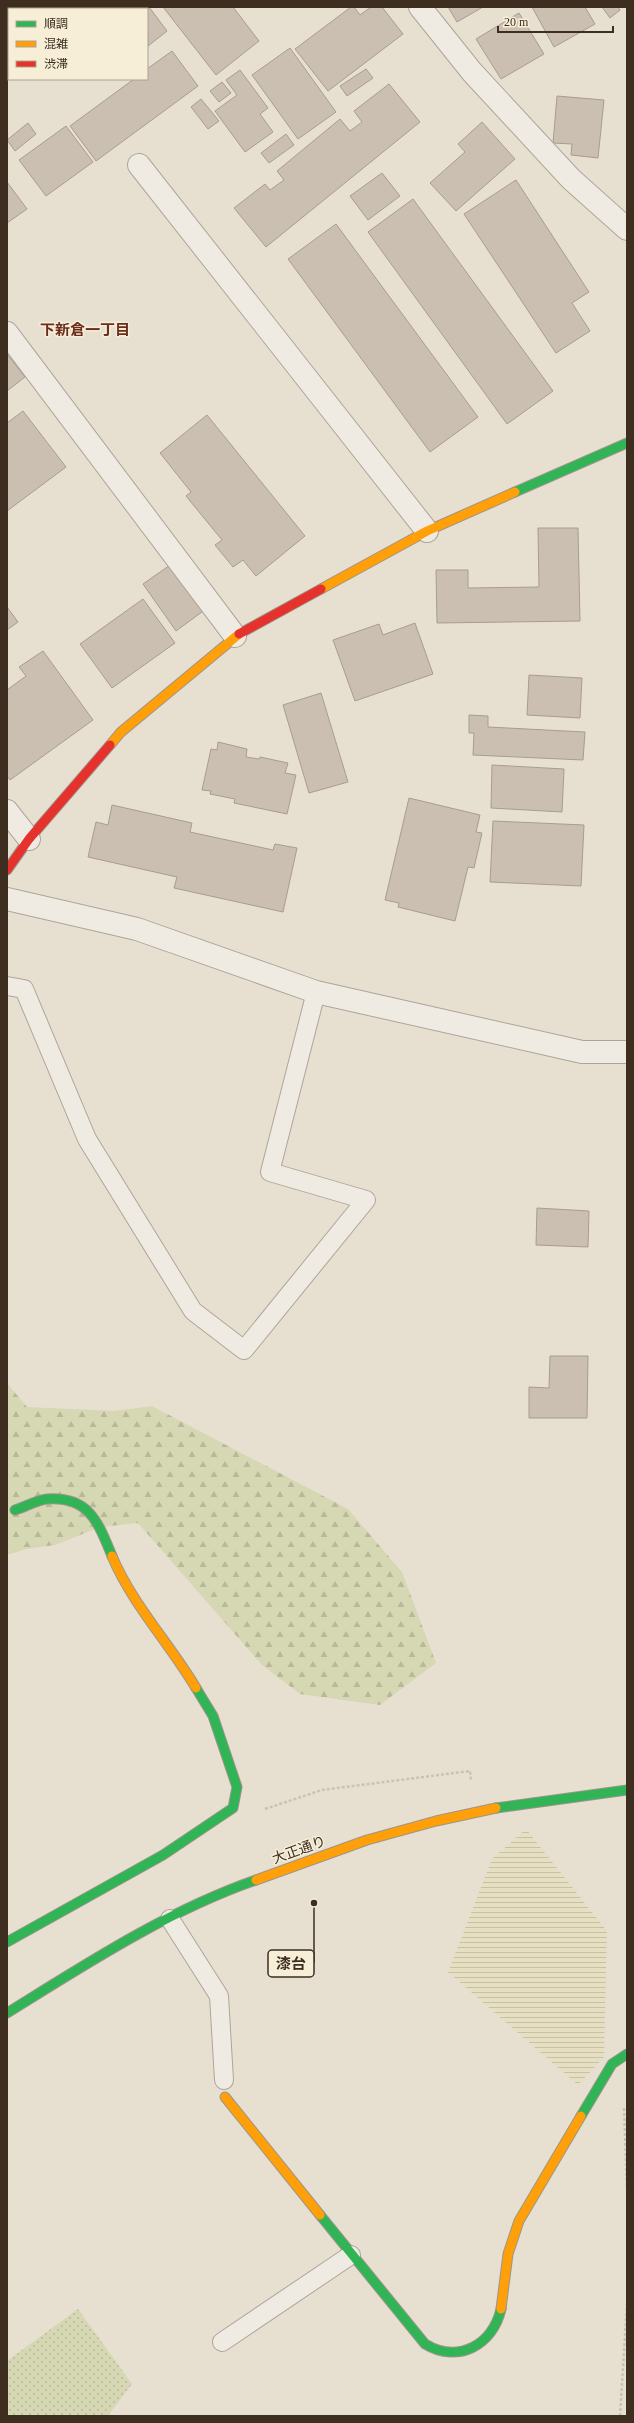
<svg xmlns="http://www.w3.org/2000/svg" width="634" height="2423" font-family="'Times New Roman','Noto Sans JP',serif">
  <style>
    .farmland { fill: url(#farmland-rules) }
    .forest { fill: url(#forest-firs) }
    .park { fill: url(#park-dots) }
    .building { fill: #cbbfb2; stroke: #a89c90 }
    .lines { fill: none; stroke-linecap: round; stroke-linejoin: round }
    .lane-casing { stroke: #ada599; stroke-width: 20 }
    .street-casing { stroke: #ada599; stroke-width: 24 }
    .fast-casing { stroke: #9c958a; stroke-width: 11 }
    .slow-casing { stroke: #9c958a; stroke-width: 11 }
    .jam-casing { stroke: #9c958a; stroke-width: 11 }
    .path { stroke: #c8c2b9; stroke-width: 2.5; stroke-dasharray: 3 2; stroke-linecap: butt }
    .lane { stroke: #efebe3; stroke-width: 18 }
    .street { stroke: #efebe3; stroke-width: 22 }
    .fast { stroke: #30b455; stroke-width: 9 }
    .slow { stroke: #ff9f0a; stroke-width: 9 }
    .jam { stroke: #e5322d; stroke-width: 9 }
    .labels { text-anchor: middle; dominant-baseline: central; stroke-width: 3; stroke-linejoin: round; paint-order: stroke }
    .street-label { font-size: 14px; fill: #3d2e20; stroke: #f7eed8 }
    .neighbourhood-label { font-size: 15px; font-weight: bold; fill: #6b2e1e; stroke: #f7eed8 }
    .leader { fill: none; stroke: #3d2e20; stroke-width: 1.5 }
    .callout-dot { fill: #3d2e20; stroke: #f7eed8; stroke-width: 1.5 }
    .callout { fill: #f7eed8; stroke: #3d2e20; stroke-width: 1.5 }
    .callout-label { font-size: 15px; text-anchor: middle; font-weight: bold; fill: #3d2e20 }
  </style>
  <defs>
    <pattern id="farmland-rules" width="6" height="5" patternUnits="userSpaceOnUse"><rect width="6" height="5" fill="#e6dfc2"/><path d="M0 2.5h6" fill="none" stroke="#c6c0a6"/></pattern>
    <pattern id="forest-firs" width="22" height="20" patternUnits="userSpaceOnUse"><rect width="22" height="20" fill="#d6d7b3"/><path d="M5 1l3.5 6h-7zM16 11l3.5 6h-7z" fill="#b9b99a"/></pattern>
    <pattern id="park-dots" width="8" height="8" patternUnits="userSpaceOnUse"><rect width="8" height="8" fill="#d6d7b3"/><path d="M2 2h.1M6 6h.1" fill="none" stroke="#b9b99a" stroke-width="1.8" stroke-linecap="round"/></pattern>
  </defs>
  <rect width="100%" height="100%" fill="#e7e0d1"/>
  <path class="farmland" d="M526,1829L607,1931L604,2057L578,2085L448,1972L492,1859Z"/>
  <path class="forest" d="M7,1383L27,1407L114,1411L152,1406L348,1509L402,1572L436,1663L380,1705L300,1694L262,1665L138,1523L100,1527L55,1545L26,1549L7,1555Z"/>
  <path class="park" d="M78,2309L132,2384L108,2416H7V2361Z"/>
  <path class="building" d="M141,7H149L167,31L148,46L147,9H139Z
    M163,7H233L259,41L216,75Z
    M351,7H354L360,15L371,7H382L403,34L328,91L295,49Z
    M448,7H483L457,22Z
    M532,7H585L595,24L554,47Z
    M602,7H618L620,10L610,18Z
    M519,13L544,54L501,79L476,39Z
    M290,48L336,112L298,139L252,75Z
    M172,51L198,86L96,161L70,126L134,79H147V69Z
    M366,69L373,78L347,96L340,86Z
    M240,70L268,108L260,114L273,132L245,152L215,111L237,95L226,80Z
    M222,82L231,93L219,102L210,91Z
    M389,84L420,122L266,247L234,208L265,184L270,190L284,180L277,171L340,119L350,131L362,122L354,111Z
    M557,96L604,100L598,158L571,155L572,144L553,143Z
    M201,99L219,121L208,129L191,107Z
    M482,122L515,159L456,211L430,183L465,152L458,144Z
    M28,123L36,134L15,151L7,140Z
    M66,126L93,162L46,196L19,160Z
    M286,134L294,145L269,163L261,153Z
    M382,173L400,196L368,220L350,196Z
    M516,180L589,292L572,303L590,331L556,353L464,214Z
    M7,182L27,209L7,223Z
    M413,199L553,391L507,424L368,232Z
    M336,224L478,417L430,452L288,259Z
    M7,354L25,377L7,391Z
    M23,411L66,467L7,511V423Z
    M207,415L305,536L256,576L243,560L233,567L215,545L222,540L186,496L191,492L160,453Z
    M538,528H578L580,621L437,623L436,570H468V588L539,587Z
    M173,563L206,609L176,631L143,584Z
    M143,599L175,643L112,688L80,644Z
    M7,607L18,622L7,630Z
    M415,623L433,674L355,701L333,640L379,624L383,635Z
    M43,651L93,720L10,780L7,776V690L26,676L19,667Z
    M529,675L582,678L580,718L527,715Z
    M321,693L348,782L309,793L283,705Z
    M469,715L488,716V727L585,732L583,760L473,755L474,733H469Z
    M218,742L247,749L246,757L259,759L260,757L288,763L285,773L296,775L287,814L234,803L235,799L210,794L211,791L202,790L211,749L217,750Z
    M492,765L564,769L562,812L491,808Z
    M409,798L480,815L476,832L482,833L474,868L468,867L455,921L398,907L399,903L385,900Z
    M112,805L192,823L190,832L273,850L275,844L297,848L283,912L174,888L177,877L88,857L96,822L108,825Z
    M493,821L584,825L581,886L490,882Z
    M537,1208L589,1211L588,1247L536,1245Z
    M550,1356H588L587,1418H529V1387L549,1388Z"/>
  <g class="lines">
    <defs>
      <path id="lane" d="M7,986L24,989L87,1139L193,1311L244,1350L366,1200L270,1172L316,992
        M170,1919L219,1996L224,2080
        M222,2342L351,2255"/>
      <path id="street" d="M420,7L472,72L571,179L627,229
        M139,165L427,531
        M7,333L235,636
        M7,811L29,839
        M7,899L137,929L316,992L582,1052H627"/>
      <path id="fast" d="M515,492L627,443
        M15,1510C25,1507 37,1500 47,1499C89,1496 98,1522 112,1556
        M496,1808L627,1790
        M7,1942L163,1855L233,1808L237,1787L213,1716L196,1688
        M7,2013C86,1964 167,1911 256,1880
        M581,2116L612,2064L627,2054
        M320,2215L425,2344C458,2364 493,2345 501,2309"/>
      <path id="slow" d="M321,589L427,531L515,492
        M110,745L121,732L239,634
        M112,1556C132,1604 170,1644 196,1688
        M256,1880L367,1840L436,1821L496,1808
        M225,2097L320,2215
        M501,2309L508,2254L519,2221L581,2116"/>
      <path id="jam" d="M239,634L321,589
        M7,870L29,839L110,745"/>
    </defs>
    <use href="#lane" class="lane-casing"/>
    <use href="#street" class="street-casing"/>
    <use href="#fast" class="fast-casing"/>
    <use href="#slow" class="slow-casing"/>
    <use href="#jam" class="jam-casing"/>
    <path class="path" d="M265,1809L322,1790L470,1771L471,1781
      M624,2108L627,2188
      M620,2416L627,2304"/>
    <use href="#lane" class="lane"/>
    <use href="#street" class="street"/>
    <use href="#fast" class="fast"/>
    <use href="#slow" class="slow"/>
    <use href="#jam" class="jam"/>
  </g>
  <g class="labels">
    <g class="street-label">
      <text transform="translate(299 1850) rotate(-20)">大正通り</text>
    </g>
    <g class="neighbourhood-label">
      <text x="85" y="330">下新倉一丁目</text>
    </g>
  </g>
  <path class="leader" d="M314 1903L314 1963"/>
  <circle class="callout-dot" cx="314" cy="1903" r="4"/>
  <rect class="callout" x="268" y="1950" width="46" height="27" rx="4"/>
  <g class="callout-label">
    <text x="291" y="1969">漆台</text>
  </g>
  <rect width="634" height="2423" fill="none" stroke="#3d2e20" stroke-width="16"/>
  <rect x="8" y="8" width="140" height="72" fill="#f7eed8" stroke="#ada18e"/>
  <rect x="16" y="21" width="20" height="6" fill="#30b455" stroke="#ada18e"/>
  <text x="44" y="28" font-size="12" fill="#3d2e20">順調</text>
  <rect x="16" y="41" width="20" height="6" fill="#ff9f0a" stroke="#ada18e"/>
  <text x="44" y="48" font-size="12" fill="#3d2e20">混雑</text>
  <rect x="16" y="61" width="20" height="6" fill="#e5322d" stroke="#ada18e"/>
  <text x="44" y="68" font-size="12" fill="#3d2e20">渋滞</text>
  <path d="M498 26v6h115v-6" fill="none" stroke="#3d2e20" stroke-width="2"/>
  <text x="504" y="26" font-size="12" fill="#3d2e20" stroke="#f7eed8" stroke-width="3" paint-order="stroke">20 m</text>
</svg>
